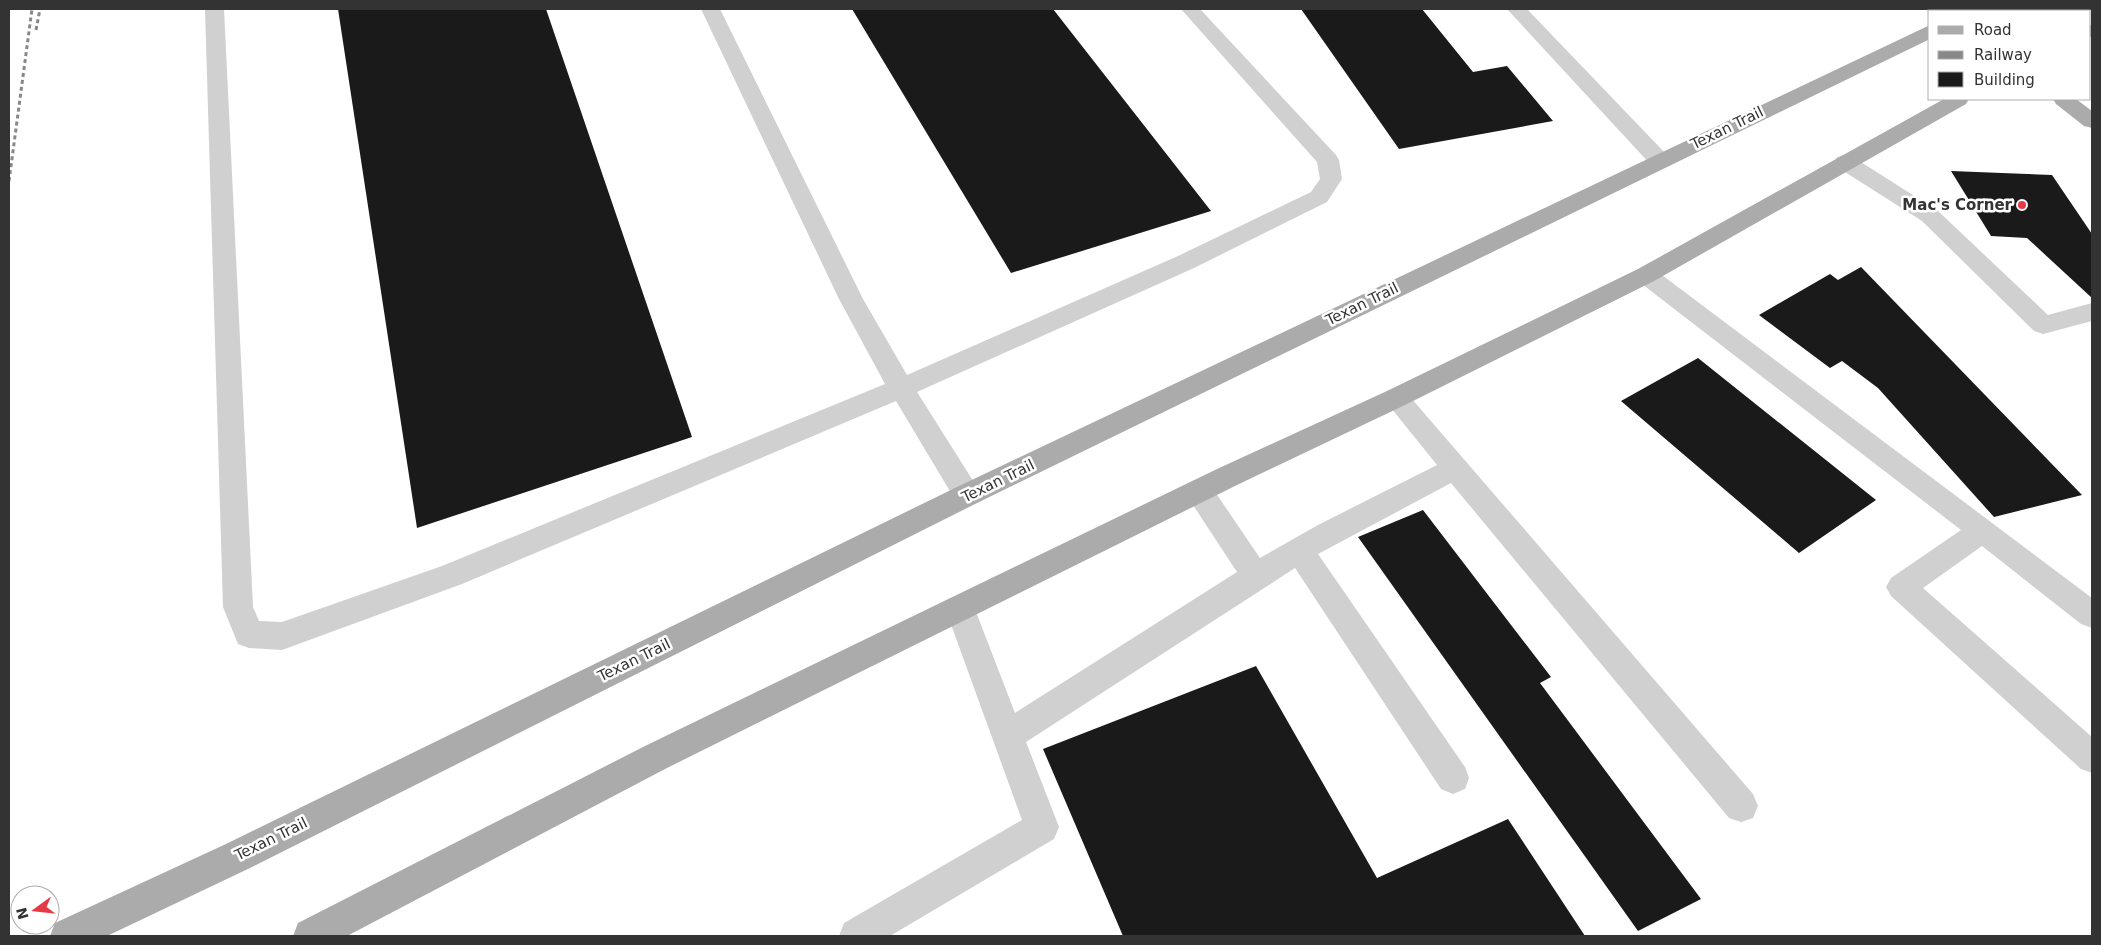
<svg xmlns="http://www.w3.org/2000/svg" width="2101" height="945" font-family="'DejaVu Sans',sans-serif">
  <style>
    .building { fill: #1a1a1a }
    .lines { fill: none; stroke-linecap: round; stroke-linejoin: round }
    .minor { fill: #d0d0d0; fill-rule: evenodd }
    .major { fill: #ababab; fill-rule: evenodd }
    .rail { stroke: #888; stroke-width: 3; stroke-dasharray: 4 3; stroke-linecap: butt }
    .poi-dot { fill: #e63946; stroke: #fff; stroke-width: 2 }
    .labels { text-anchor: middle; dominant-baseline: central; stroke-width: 5; stroke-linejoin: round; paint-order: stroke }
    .street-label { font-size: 15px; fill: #333; stroke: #fff }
    .poi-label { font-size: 15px; font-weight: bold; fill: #333; stroke: #fff; text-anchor: end }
  </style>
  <rect width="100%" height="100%" fill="#fff"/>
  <path class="building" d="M338,9H546L692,437L417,528Z
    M852,9H1053L1211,211L1011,273Z
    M1301,9H1422L1473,72L1507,66L1553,121L1399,149Z
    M1951,171L2052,175L2092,234V298L2027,238L1991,236Z
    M1861,267L2082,495L1994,517L1878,388L1842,361L1830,368L1759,315L1830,274L1838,280Z
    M1698,358L1876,500L1799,553L1621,401Z
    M1423,510L1551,677L1540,683L1701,899L1638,931L1358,537Z
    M1256,666L1377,878L1508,819L1585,936H1123L1043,749Z"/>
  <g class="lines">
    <path class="minor" d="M205,9H224L253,607L259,621L282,622L442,566L885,384L839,299L701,9H720L863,299L907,375L1178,256L1311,192L1320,179L1317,162L1181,9H1200L1336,155L1339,160L1342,179L1327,202L1194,268L917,392L977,487L981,495L977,503L967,506L957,503L896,401L462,584L282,650L249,648L238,644L223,607Z
      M1507,9H1527L1667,155L1670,160L1667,165L1659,167L1651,165Z
      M1936,9H1957L1959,11H1938Z
      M1845,155L1853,157L1938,211L2048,315L2092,303V321L2043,334L2034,331L1922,221L1837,167L1834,162L1837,157Z
      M1646,267L1654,269L2092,598V628L2081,624L1982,546L1923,588L2092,737V773L2081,769L1891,596L1886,587L1891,578L1961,530L1638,281L1634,275L1638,269Z
      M1396,388L1405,391L1753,794L1758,806L1753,818L1741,822L1729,818L1451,483L1318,554L1465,767L1469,778L1465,789L1453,794L1441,789L1295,568L1026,742L1059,827L1054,839L890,936H839L844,923L1022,820L945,608L949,599L960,595L971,599L1015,713L1237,572L1189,499L1185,491L1189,483L1199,480L1209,483L1260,558L1318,525L1437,465L1383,398L1387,391Z"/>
    <path class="major" d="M1967,9H1990L1988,11H1965Z
      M2092,24V36L2090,37V25Z
      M1930,25V39L977,503L250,868L107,936H50L55,923L226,844L957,487Z
      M1944,99H1969L1966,104L1654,281L1405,405L1237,485L667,768L347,936H293L298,923L645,746L1217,469L1387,391L1638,269Z
      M2053,99H2076L2092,111V128L2084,126L2056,104Z"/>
    <path class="rail" d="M36,30L40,9
      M9,181L32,9"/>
  </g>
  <circle class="poi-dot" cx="2022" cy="205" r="5"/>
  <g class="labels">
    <g class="street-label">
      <text transform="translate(1727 128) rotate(-26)">Texan Trail</text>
      <text transform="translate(1362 304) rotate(-26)">Texan Trail</text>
      <text transform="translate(998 481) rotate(-26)">Texan Trail</text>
      <text transform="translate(634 660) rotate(-26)">Texan Trail</text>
      <text transform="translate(271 839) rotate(-26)">Texan Trail</text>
    </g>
    <g class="poi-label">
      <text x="2012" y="205">Mac's Corner</text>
    </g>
  </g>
  <rect width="2101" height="945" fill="none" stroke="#333333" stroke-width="20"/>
  <rect x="1928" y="10" width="162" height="90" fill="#ffffff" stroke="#adadad"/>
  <rect x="1938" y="26" width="25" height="8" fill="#ababab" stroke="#adadad"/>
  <text x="1974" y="35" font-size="15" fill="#333333">Road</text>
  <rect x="1938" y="51" width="25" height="8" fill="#888888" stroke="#adadad"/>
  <text x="1974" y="60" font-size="15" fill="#333333">Railway</text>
  <rect x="1938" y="72" width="25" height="15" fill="#1a1a1a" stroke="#adadad"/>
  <text x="1974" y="85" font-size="15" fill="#333333">Building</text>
  <g transform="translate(35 910) rotate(255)"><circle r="24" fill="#ffffff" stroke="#adadad"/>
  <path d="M0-4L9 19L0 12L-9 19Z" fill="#e63946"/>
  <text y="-8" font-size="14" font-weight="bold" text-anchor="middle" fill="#333333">N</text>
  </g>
</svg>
